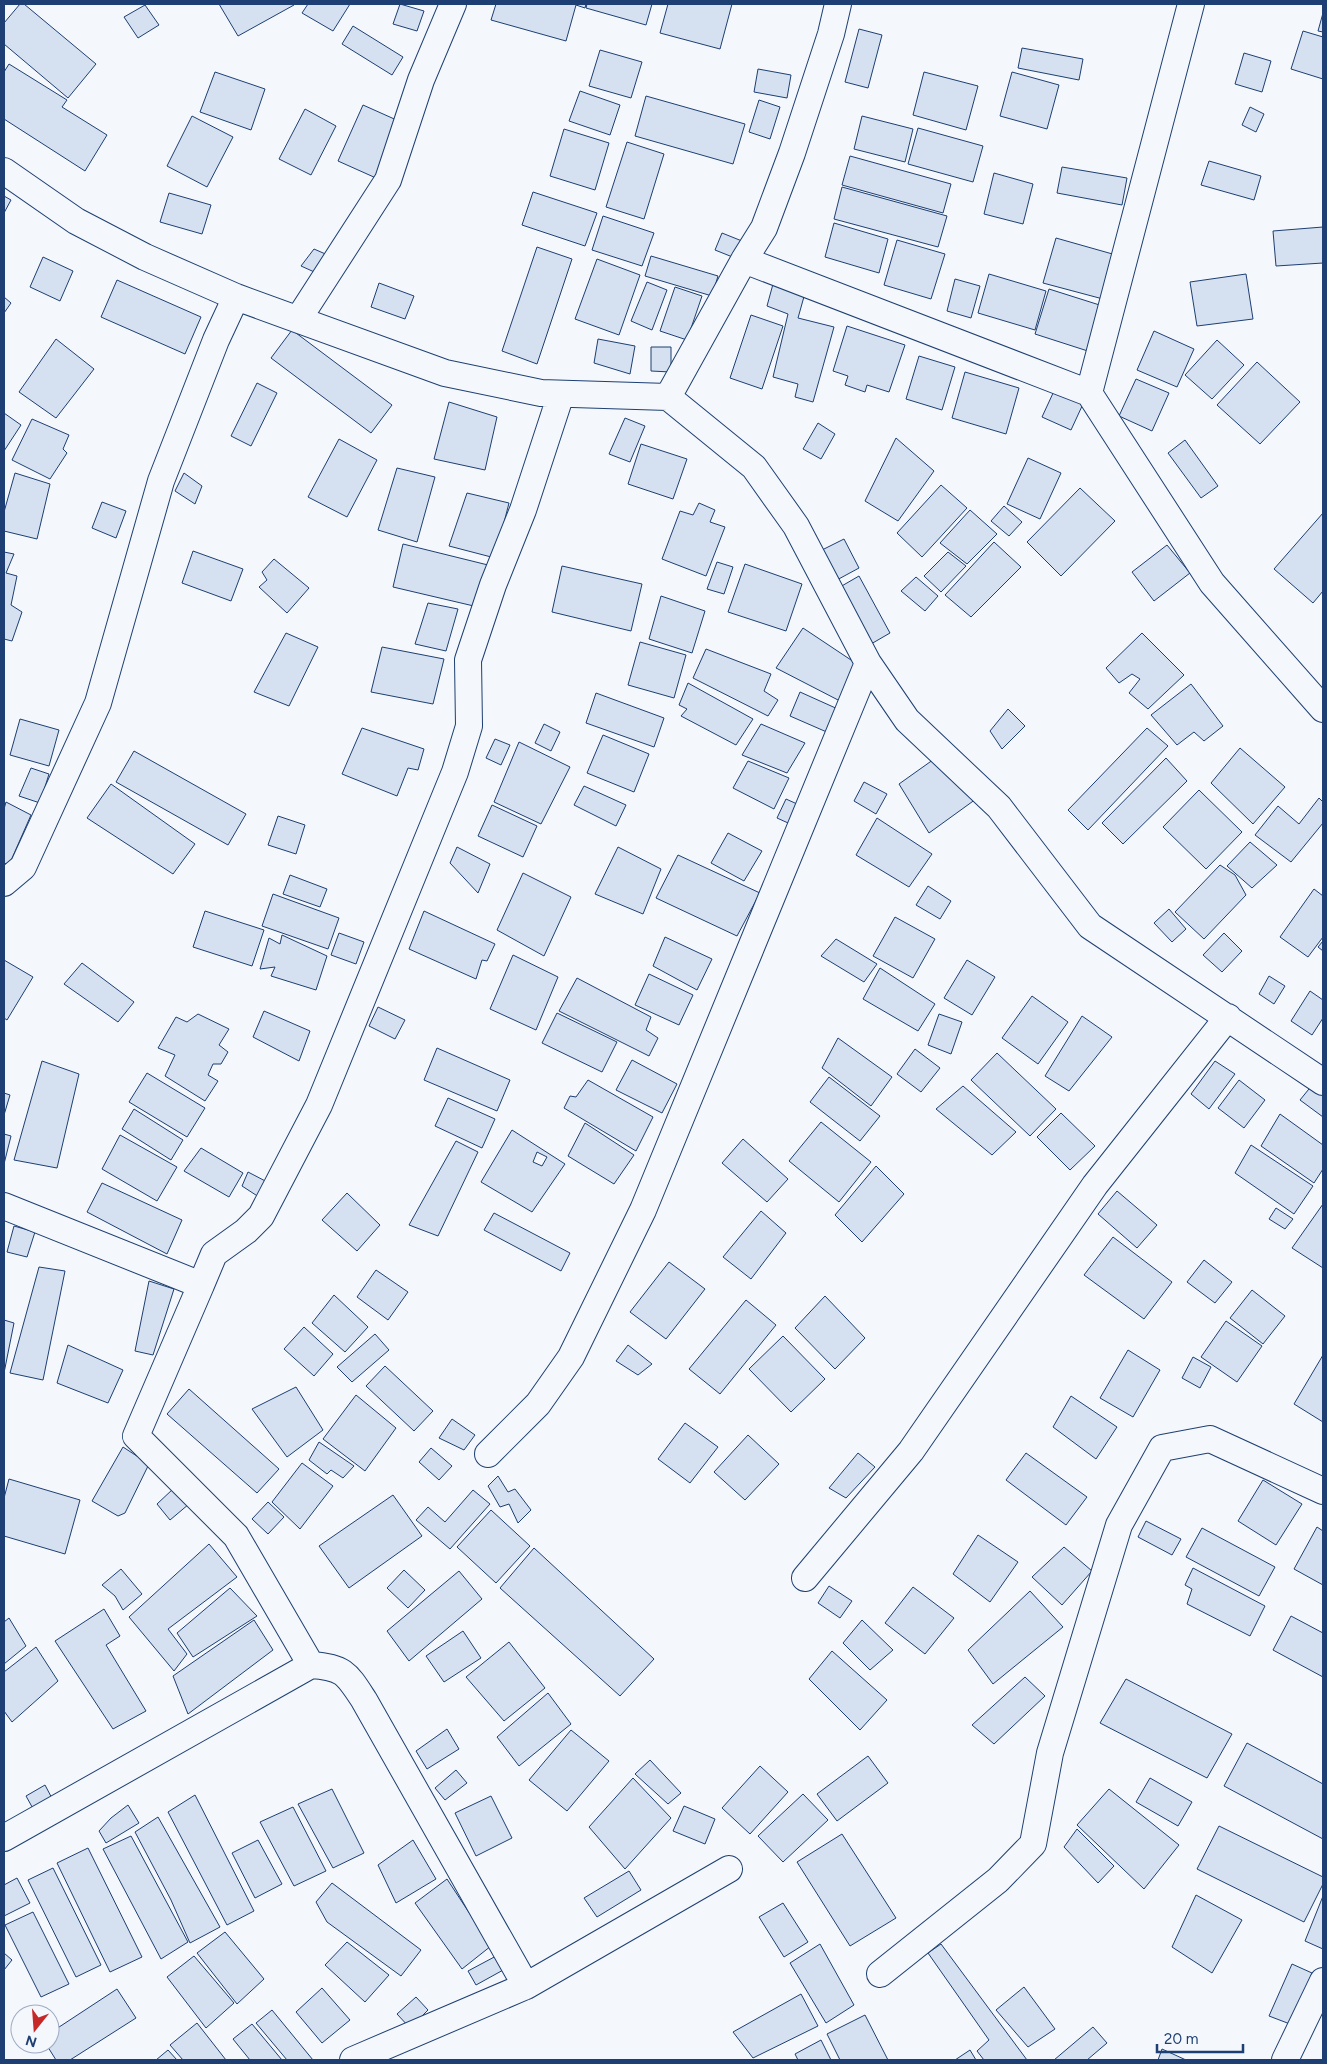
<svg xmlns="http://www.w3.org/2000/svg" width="1327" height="2064" font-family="Figtree,sans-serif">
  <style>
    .building { fill: #d5e0f0; stroke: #1d3f73; fill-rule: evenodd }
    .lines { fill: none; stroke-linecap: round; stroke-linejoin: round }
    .minor-casing { stroke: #1d3f73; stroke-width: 28 }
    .minor { stroke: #f4f7fb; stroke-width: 26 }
  </style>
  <rect width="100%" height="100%" fill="#f4f7fb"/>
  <path class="building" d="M20,4H24L96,64L68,98L4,44V23Z
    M219,4H293L294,5L238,36Z
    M308,4H350L333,31L302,13Z
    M400,4L424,11L417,31L393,24Z
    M496,4H586L585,8L576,5L566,41L491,20Z
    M587,4H652L646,25L586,8Z
    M668,4H732L720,49L660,33Z
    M145,5L159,25L138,38L124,17Z
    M1323,13V32L1318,31Z
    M353,26L403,57L392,75L342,44Z
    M859,29L882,35L868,88L845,82Z
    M1303,31L1323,37V79L1291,69Z
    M1022,48L1083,59L1079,80L1018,68Z
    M600,50L642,62L631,98L589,86Z
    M1244,53L1271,61L1262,92L1235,84Z
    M9,64L67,100L62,107L107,135L85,171L4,119V72Z
    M758,69L791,75L787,98L754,92Z
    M215,72L265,89L251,130L200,112Z
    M924,72L978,86L966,130L913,115Z
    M1012,72L1059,85L1047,129L1000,116Z
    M580,91L620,105L610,135L569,121Z
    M646,96L745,124L733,164L635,136Z
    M759,100L780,107L770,139L749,132Z
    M363,105L401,122L376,178L338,161Z
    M1250,107L1264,114L1256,132L1242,125Z
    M305,109L336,126L311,175L279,159Z
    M192,116L233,137L207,187L167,166Z
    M862,116L913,129L905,162L854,149Z
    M918,128L983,146L973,182L908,164Z
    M564,129L609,143L595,190L550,176Z
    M627,142L664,154L644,219L606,207Z
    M850,156L951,184L943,213L842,185Z
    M1209,161L1261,176L1254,200L1201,185Z
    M1062,167L1127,178L1122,205L1057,193Z
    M994,173L1033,184L1023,224L984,214Z
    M842,187L947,216L938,247L834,219Z
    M533,192L597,213L585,246L522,225Z
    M169,193L211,205L202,234L160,222Z
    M4,196L11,200L4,213Z
    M603,216L654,233L642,266L592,250Z
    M834,223L888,239L879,273L825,257Z
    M1323,227V263L1276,266L1273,231Z
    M722,233L742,241L735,258L715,250Z
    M1056,238L1116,255L1103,299L1043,283Z
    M897,240L945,254L931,299L884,285Z
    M537,247L572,259L537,364L502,351Z
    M314,249L330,256L321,275L301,266Z
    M651,256L718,276L712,296L645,276Z
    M43,257L73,271L60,301L30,287Z
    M597,259L640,275L619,335L575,319Z
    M989,274L1046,291L1035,330L978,313Z
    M1246,274L1253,319L1197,326L1190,282Z
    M955,279L980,286L971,318L947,311Z
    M117,280L201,317L185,354L101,317Z
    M647,282L667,290L652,330L631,321Z
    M379,283L414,296L405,319L371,307Z
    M773,284L805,293L798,318L834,327L813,402L795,397L798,384L773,377L788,314L767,306Z
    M675,287L702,296L687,340L660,331Z
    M1049,289L1109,308L1094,353L1035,334Z
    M4,297L11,303L4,313Z
    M751,315L783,326L762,389L730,378Z
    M847,326L905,345L889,392L867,385L865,392L845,385L848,376L833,371Z
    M292,330L392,405L371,433L271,358Z
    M1154,331L1194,349L1177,387L1137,370Z
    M56,339L94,369L56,418L19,392Z
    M598,339L635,346L630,374L594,363Z
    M1217,340L1244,365L1212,399L1185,375Z
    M651,347H671V372L651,371Z
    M919,356L955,367L942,410L906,399Z
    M1257,362L1300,402L1260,444L1217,405Z
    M965,372L1019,388L1006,434L952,418Z
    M1136,379L1169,393L1152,431L1119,416Z
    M257,383L277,393L251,446L231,436Z
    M1054,391L1083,404L1071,430L1042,417Z
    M449,402L497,417L485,470L434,459Z
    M4,413L21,425L4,451Z
    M625,418L645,426L630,462L609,454Z
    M32,419L69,435L63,449L67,453L50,479L12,460Z
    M818,423L835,434L821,459L803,449Z
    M896,438L934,471L898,521L865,501Z
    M339,439L377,460L347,517L308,497Z
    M1185,440L1218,486L1201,498L1168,453Z
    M641,444L687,459L673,499L628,484Z
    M1028,458L1061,473L1040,519L1007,504Z
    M397,468L435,477L417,542L378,530Z
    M15,473L50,484L37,539L4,531V512Z
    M184,473L202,486L195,504L175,491Z
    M941,485L967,508L922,557L897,533Z
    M1080,488L1115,521L1061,576L1027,542Z
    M467,493L509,503L495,558L449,546Z
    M102,502L126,511L116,538L92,528Z
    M699,503L715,510L710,522L725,527L706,576L662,559L680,511L693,515Z
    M1004,506L1022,522L1009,536L991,521Z
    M970,510L997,534L967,564L940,543Z
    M1323,513V591L1313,603L1274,569Z
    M844,539L859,568L835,581L820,551Z
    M994,542L1021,567L971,617L945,595Z
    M403,544L488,565L478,607L393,587Z
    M1167,545L1190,573L1154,601L1132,572Z
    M193,551L243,569L231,601L182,583Z
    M4,552L14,554L6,573L17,576L11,605L22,612L12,641L4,639Z
    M948,552L966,566L941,592L924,576Z
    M274,559L309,588L287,613L259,587L267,580L262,572Z
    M717,562L733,567L724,594L707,589Z
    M745,564L802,584L786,631L728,612Z
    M562,566L642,584L631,631L552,612Z
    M859,576L890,633L871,644L840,587Z
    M916,577L938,596L925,611L901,591Z
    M661,596L705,611L692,653L649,639Z
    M428,603L458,609L446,651L415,644Z
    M803,628L860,666L840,701L776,668Z
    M286,633L318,647L289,706L254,692Z
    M1142,633L1184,675L1148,709L1129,693L1140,679L1132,674L1119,683L1106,668Z
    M640,642L686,655L674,698L628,685Z
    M382,647L444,659L433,704L371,692Z
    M706,649L771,674L764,691L778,700L768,716L693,678Z
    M688,683L753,719L736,745L681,716L687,709L679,705Z
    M1191,684L1223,726L1204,741L1194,732L1177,745L1151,715Z
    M800,692L840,710L829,733L790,716Z
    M596,693L664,718L654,747L586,723Z
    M1008,709L1025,726L1002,749L990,731Z
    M20,719L59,730L49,766L10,755Z
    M544,724L560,732L551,751L535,743Z
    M761,724L805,743L787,773L742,755Z
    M362,728L424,749L418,770L408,768L397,796L342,774Z
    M1147,728L1168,746L1088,830L1068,810Z
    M603,735L649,754L634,792L587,773Z
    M495,739L510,745L501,765L486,758Z
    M519,742L570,767L541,824L494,802Z
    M1240,748L1285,787L1253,824L1211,783Z
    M134,751L246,814L228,845L116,782Z
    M937,757L976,799L929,833L899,784Z
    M1166,758L1187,781L1123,844L1102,823Z
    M748,761L789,778L774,809L733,788Z
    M31,768L49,774L40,803L19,796Z
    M864,782L887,794L876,814L854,801Z
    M111,784L195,844L173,874L87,818Z
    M584,786L626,805L616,826L574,805Z
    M1199,790L1242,832L1206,869L1163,827Z
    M1319,798L1323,802V823L1291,862L1255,835L1278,806L1299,824Z
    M786,799L806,808L797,827L777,818Z
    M6,802L31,815L9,865L4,863V809Z
    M492,805L537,826L523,857L478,836Z
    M278,816L305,825L296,854L268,845Z
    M877,818L932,854L909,887L856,855Z
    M728,833L762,851L744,881L711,863Z
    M1250,842L1277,865L1252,888L1227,866Z
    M457,847L490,864L478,893L450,863Z
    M618,847L661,869L643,914L595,894Z
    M678,855L760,893L737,936L656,898Z
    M1220,865L1235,875L1246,895L1204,939L1175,912Z
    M523,873L571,897L544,956L497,930Z
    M290,875L327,889L320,907L283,894Z
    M928,886L951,901L940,919L916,905Z
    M1314,889L1323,896V937L1308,957L1280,937Z
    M273,894L339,918L328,949L262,926Z
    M1169,909L1186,929L1172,942L1154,923Z
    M205,911L264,930L252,966L193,947Z
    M424,911L495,944L487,961L482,960L476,979L409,949Z
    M895,917L935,939L913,978L873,956Z
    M339,933L364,942L356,964L331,955Z
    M1224,933L1242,951L1222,972L1203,955Z
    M282,935L327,956L316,990L271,976L275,967L260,969L269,938L280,944Z
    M665,937L712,959L697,990L653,966Z
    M836,939L877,964L864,982L821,956Z
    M1323,941V951L1318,947Z
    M513,955L558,977L536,1030L490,1009Z
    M4,960L33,977L7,1020L4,1018Z
    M967,960L995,977L972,1015L944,998Z
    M82,963L134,1002L118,1022L64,984Z
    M880,968L935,1004L918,1031L863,999Z
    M649,974L693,995L679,1025L635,1005Z
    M1269,976L1285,986L1274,1004L1259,994Z
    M577,978L651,1017L646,1030L658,1038L649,1056L559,1011Z
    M1310,991L1323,1000V1018L1312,1035L1291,1021Z
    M1032,996L1068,1022L1038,1064L1002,1038Z
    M378,1007L405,1020L395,1039L369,1026Z
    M264,1011L310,1031L299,1061L253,1037Z
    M557,1013L617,1042L602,1072L542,1043Z
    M198,1014L229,1029L219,1045L228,1052L221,1064H213L208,1075L218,1081L205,1101L165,1076L175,1055L158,1048L176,1017L187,1022Z
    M939,1014L962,1022L951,1054L928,1045Z
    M1082,1016L1112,1037L1069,1091L1045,1076Z
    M838,1038L892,1077L871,1106L822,1068Z
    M437,1048L510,1080L497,1111L424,1080Z
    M915,1049L940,1068L921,1092L897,1074Z
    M997,1053L1056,1109L1030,1136L971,1080Z
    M632,1060L677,1084L662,1113L616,1090Z
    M42,1061L79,1074L57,1168L14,1160Z
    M1215,1061L1235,1074L1209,1109L1191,1094Z
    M147,1073L205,1108L187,1137L129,1102Z
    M829,1077L880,1116L860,1141L810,1102Z
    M588,1080L653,1117L636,1151L564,1108L570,1096L576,1097Z
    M1239,1080L1265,1100L1244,1128L1218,1108Z
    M1313,1084L1323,1091V1117L1300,1100Z
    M963,1086L1016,1132L992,1155L936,1109Z
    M4,1093L10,1095L4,1115Z
    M448,1098L495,1119L482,1148L435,1126Z
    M134,1109L183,1140L171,1160L122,1129Z
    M1061,1113L1095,1146L1070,1170L1037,1137Z
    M1280,1114L1323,1145V1169L1314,1183L1261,1146Z
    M821,1122L871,1162L839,1202L789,1161Z
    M585,1123L634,1155L614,1184L568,1156Z
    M512,1130L565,1164L532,1212L481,1182ZM537,1152L547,1157L542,1166L533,1162Z
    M4,1134L11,1136L4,1164Z
    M120,1135L177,1167L157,1201L102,1169Z
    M743,1139L788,1179L767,1202L722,1163Z
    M456,1141L478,1152L438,1236L409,1225Z
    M1251,1145L1313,1186L1294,1214L1235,1173Z
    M201,1148L243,1173L229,1197L184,1171Z
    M876,1166L904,1194L862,1242L835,1215Z
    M248,1172L271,1184L262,1199L242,1186Z
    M102,1183L182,1220L167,1254L87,1212Z
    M1117,1191L1157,1225L1137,1248L1098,1214Z
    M347,1193L380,1225L357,1251L322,1220Z
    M1323,1204V1268L1292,1248Z
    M1276,1208L1293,1219L1285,1229L1269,1219Z
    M761,1211L786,1233L751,1279L723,1257Z
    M494,1213L570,1253L561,1271L484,1230Z
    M14,1226L35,1232L27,1257L7,1252Z
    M1113,1237L1172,1282L1144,1319L1084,1275Z
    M1204,1260L1232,1282L1215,1303L1187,1282Z
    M669,1262L705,1289L666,1339L630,1312Z
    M39,1267L65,1271L43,1380L10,1373Z
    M376,1270L408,1292L388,1320L357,1297Z
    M149,1281L174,1289L153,1355L135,1351Z
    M1252,1290L1285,1316L1263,1344L1230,1318Z
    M334,1295L368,1327L345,1352L312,1323Z
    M825,1296L865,1338L835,1369L795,1328Z
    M746,1300L776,1325L720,1394L689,1369Z
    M4,1320L14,1323L4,1373Z
    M1226,1321L1262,1346L1237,1382L1201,1357Z
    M304,1327L333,1354L314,1376L284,1349Z
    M375,1334L389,1350L352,1382L337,1367Z
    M783,1336L825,1379L791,1412L749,1369Z
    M68,1345L123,1370L108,1403L57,1383Z
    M628,1345L652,1364L638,1375L616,1361Z
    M1128,1350L1160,1370L1133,1417L1100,1398Z
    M1323,1355V1422L1294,1404Z
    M1193,1357L1211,1367L1200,1388L1182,1378Z
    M385,1366L433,1411L414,1431L366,1386Z
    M296,1387L323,1430L287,1457L252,1409Z
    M189,1389L279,1469L257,1493L167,1414Z
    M356,1395L396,1428L365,1471L323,1439Z
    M1071,1396L1117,1427L1096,1459L1053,1427Z
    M452,1419L475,1435L464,1450L439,1438Z
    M685,1423L718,1447L690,1483L658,1459Z
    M748,1435L779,1464L745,1500L714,1472Z
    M319,1442L354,1466L343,1478L331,1470L327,1474L309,1460Z
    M123,1447L149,1464L125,1513L118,1516L92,1501Z
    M431,1448L452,1466L439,1480L419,1462Z
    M858,1453L875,1467L846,1498L829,1488Z
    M1026,1453L1087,1497L1066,1525L1006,1480Z
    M302,1463L333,1486L300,1529L272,1502Z
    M498,1476L508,1492L515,1489L531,1510L518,1523L509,1504L500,1507L488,1486Z
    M9,1479L80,1500L65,1554L4,1536V1498Z
    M1263,1480L1302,1504L1276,1545L1238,1521Z
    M173,1489L189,1504L170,1520L157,1504Z
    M473,1490L490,1504L450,1549L416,1520L428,1507L445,1522Z
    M393,1495L422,1536L349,1588L319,1546Z
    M268,1502L284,1517L268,1534L252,1519Z
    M491,1510L530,1546L496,1583L457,1547Z
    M1146,1521L1181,1539L1172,1555L1138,1537Z
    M1317,1527L1323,1531V1585L1294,1569Z
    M1202,1528L1275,1567L1259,1596L1186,1557Z
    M978,1535L1018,1562L990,1602L953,1574Z
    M209,1544L237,1577L168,1629L187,1654L174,1671L129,1617Z
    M1064,1547L1092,1571L1062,1605L1032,1577Z
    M534,1548L654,1659L620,1696L500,1588Z
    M1193,1568L1265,1606L1250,1636L1187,1604L1192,1589L1185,1585Z
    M121,1569L142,1594L123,1610L115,1596L102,1585Z
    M404,1570L425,1590L408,1608L387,1588Z
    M459,1571L482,1599L409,1661L387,1631Z
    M829,1586L852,1601L840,1618L818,1603Z
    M913,1587L954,1618L925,1654L885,1623Z
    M230,1588L257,1616L193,1657L177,1633Z
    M1030,1591L1063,1627L993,1684L968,1650Z
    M104,1609L120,1636L106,1645L146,1711L113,1729L55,1641Z
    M1291,1616L1323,1633V1677L1273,1650Z
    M9,1618L26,1646L4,1664V1622Z
    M254,1620L273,1650L188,1714L173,1676Z
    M862,1620L893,1650L870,1670L843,1643Z
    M463,1631L481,1658L444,1682L426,1656Z
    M509,1642L545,1688L504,1721L466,1677Z
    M36,1647L58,1681L12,1722L4,1711V1672Z
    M832,1651L887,1700L860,1730L809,1679Z
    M1025,1677L1045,1696L994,1744L972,1725Z
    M1126,1679L1232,1734L1207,1778L1100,1723Z
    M548,1693L571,1724L519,1766L497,1737Z
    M447,1729L459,1749L427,1769L416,1751Z
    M571,1730L609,1761L567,1811L529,1780Z
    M1247,1743L1323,1784V1839L1224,1786Z
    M868,1756L888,1783L837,1821L817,1794Z
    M650,1760L681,1793L668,1804L635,1774Z
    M760,1766L788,1792L750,1834L722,1808Z
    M456,1770L467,1783L445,1800L435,1788Z
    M633,1778L671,1818L625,1869L589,1827Z
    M1150,1778L1192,1802L1178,1826L1136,1802Z
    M45,1785L55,1804L36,1814L26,1796Z
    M332,1789L364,1853L333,1868L298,1804Z
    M1109,1789L1179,1845L1144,1889L1077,1825Z
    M803,1794L828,1820L783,1862L758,1836Z
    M195,1795L254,1911L227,1925L168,1812Z
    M491,1796L512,1838L476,1856L455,1813Z
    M128,1805L139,1823L106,1843L99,1831L111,1818Z
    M684,1806L715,1819L705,1844L673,1831Z
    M293,1807L326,1871L294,1886L260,1822Z
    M158,1817L220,1927L190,1943L171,1900L135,1832Z
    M1219,1826L1323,1877V1884L1304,1922L1197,1869Z
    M1077,1829L1114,1866L1098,1883L1064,1847Z
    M842,1834L896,1918L850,1946L797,1862Z
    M131,1836L188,1942L161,1959L103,1849Z
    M258,1840L282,1884L255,1898L232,1853Z
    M413,1840L436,1879L396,1903L378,1865Z
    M88,1848L142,1957L110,1972L57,1863Z
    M53,1868L101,1965L76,1977L28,1880Z
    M629,1871L641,1890L597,1917L584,1898Z
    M17,1878L30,1903L4,1916V1885Z
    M447,1879L491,1946L462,1969L415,1903Z
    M332,1883L421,1950L401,1976L327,1922L316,1902Z
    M1196,1895L1242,1920L1212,1973L1172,1947Z
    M1323,1896V1949L1305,1941Z
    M783,1903L808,1942L784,1957L759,1917Z
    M33,1912L69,1984L41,1997L5,1925Z
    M225,1932L264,1979L237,2004L197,1953Z
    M347,1942L389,1975L365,2002L325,1965Z
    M820,1944L854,2005L826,2023L790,1963Z
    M941,1944L1027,2060H984L977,2051L989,2040L928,1953Z
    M4,1953L12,1960L4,1970Z
    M498,1955L505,1969L476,1985L468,1971Z
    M194,1956L234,2003L206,2028L167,1977Z
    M1292,1964L1312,1973L1290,2024L1269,2016Z
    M1024,1987L1055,2029L1028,2047L996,2010Z
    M322,1988L350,2020L322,2043L296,2012Z
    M117,1989L136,2018L70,2060H56L46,2044H50V2033Z
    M801,1994L818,2026L753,2058L733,2032Z
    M416,1997L428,2010L410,2028L397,2014Z
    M272,2010L313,2060H287L256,2023Z
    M865,2015L888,2060H840L827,2034Z
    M197,2023L226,2060H183L170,2045Z
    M252,2024L282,2060H250L233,2039Z
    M1093,2027L1107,2043L1087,2060H1054Z
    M821,2040L831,2060H798L795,2054Z
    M1162,2049L1186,2060H1158Z
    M168,2050L177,2060H156Z
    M970,2050L976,2060H955Z"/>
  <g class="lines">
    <defs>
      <path id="minor" d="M4,171L76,221L145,257L236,297L445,373L541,393L668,397L754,467L796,526L868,663L907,720L999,807L1090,926L1323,1082
        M744,260L1089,393L1212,583L1323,709
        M299,318L388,180L421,80L453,4
        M1089,393L1191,4
        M668,397L744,260L764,228L792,153L831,34L838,4
        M4,883L23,867L98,703L161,481L216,340L236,297
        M4,1206L201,1285L214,1254L246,1231L261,1216L319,1105L455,772L469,726L468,660L493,585L523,510L561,394
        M201,1285L136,1436L236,1536L311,1665
        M488,1454L538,1404L571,1357L643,1210L868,663
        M805,1578L911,1451L1095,1185L1228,1017
        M4,1838L311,1665C344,1667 347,1674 364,1700L526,1986
        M880,1974L998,1880L1033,1844L1050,1753L1119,1525L1162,1448L1210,1439L1323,1491
        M353,2060L526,1986L729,1869
        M1285,2060L1323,1981"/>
    </defs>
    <use href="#minor" class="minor-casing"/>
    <use href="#minor" class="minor"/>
  </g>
  <rect width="1327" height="2064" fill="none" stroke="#1d3f73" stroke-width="10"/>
  <g transform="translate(35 2029) rotate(197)"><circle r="24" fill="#f4f7fb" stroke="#9eadc5"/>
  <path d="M0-4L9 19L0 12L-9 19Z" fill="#c62828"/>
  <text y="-8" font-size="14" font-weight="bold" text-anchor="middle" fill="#1d3f73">N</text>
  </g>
  <path d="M1157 2044v8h86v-8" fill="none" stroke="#1d3f73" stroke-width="2.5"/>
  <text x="1164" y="2044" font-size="15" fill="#1d3f73" stroke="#f4f7fb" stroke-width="4" paint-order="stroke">20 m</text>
</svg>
